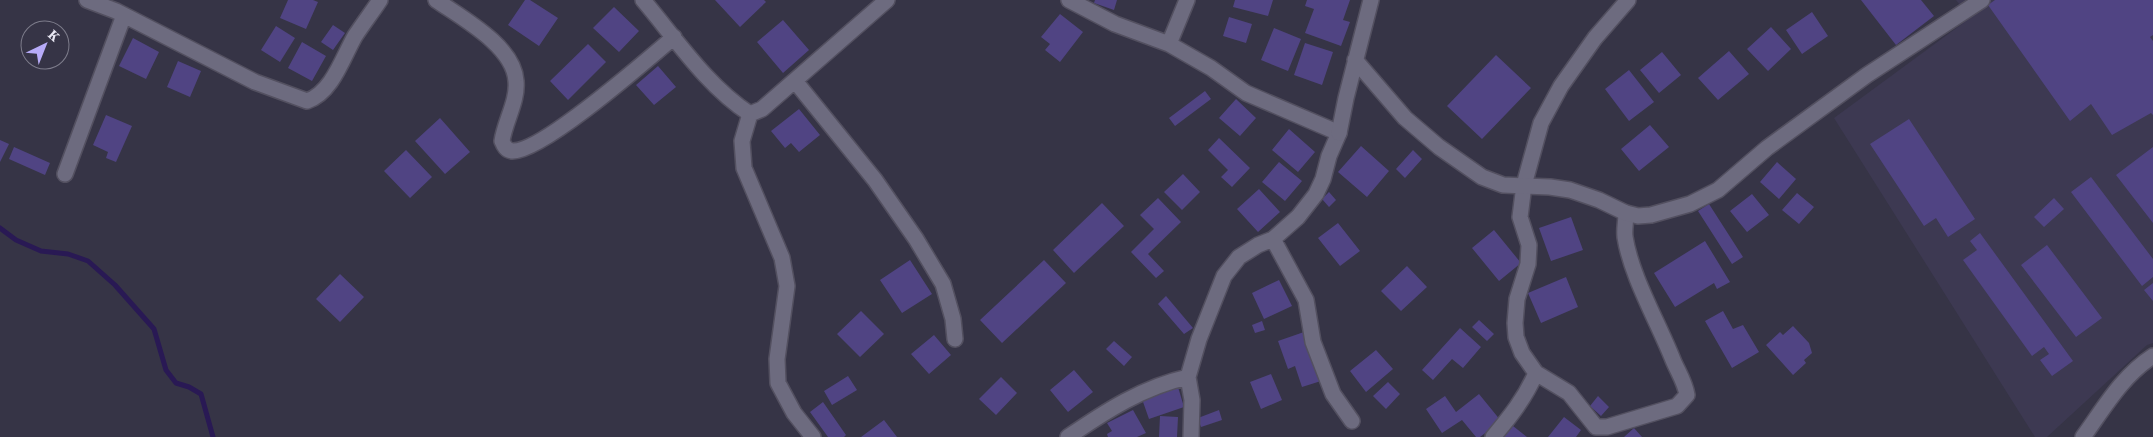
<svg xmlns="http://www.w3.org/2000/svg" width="2153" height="437" font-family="'Source Serif 4',serif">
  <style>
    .built { fill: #3d3952 }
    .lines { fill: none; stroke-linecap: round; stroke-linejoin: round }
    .stream { stroke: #291954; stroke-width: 5 }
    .building { fill: #504483 }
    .street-casing { stroke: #535060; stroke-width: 18 }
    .secondary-casing { stroke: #535060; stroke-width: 18 }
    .street { stroke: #6d6b7f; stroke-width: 15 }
    .secondary { stroke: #6d6b7f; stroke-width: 15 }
  </style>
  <rect width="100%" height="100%" fill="#363446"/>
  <path class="built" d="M1956,0H2153V343L2147,345L2047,437H2035L1834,118L1970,18Z"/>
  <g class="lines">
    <path class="stream" d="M0,228L16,240L41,251L68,254L88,261L115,285L154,329L166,370L176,383L189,387L201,394L213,437"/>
  </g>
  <path class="building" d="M288,0H313L318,2L306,29L280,18Z
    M525,0H530L558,18L539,46L508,25Z
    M715,0H764L766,2L740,27Z
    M1095,0H1117L1114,10L1094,3Z
    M1235,0H1273L1268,16L1233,7Z
    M1307,0H1350L1343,20L1350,22L1341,46L1305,33L1314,9L1305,6Z
    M1861,0H1921L1934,16L1896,45Z
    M1995,0H2153V35L2150,37L2153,41V115L2151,113L2112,135L2091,104L2070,121L1988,5Z
    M614,7L639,31L619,52L593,28Z
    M1812,12L1828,36L1802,54L1786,30Z
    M1060,14L1083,32L1060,62L1045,50L1050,44L1041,37Z
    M1229,17L1252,24L1246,43L1223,36Z
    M783,20L809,50L783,73L757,42Z
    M333,25L345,33L333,50L321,42Z
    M276,26L295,38L280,62L261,50Z
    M1771,27L1791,49L1768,71L1747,49Z
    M1274,28L1301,39L1288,71L1261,60Z
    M133,38L159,52L146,79L119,66Z
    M302,42L326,56L312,81L288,68Z
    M1305,43L1333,52L1322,85L1294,75Z
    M588,44L606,62L568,100L550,81Z
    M1729,51L1749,74L1718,100L1698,78Z
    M1662,52L1681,75L1659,93L1640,70Z
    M1496,55L1531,88L1482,139L1447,106Z
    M178,61L201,71L190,97L167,87Z
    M658,66L676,87L654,105L636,85Z
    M1629,70L1654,102L1629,121L1605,89Z
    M1205,91L1211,99L1175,126L1169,118Z
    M1236,99L1256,118L1240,136L1219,118Z
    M799,109L820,135L799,152L791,143L785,148L771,131Z
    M106,115L132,126L116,162L106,158L108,152L93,145Z
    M440,118L470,152L445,174L415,141Z
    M1909,119L1975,219L1948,237L1936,218L1924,226L1870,144Z
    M1650,125L1669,147L1639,171L1621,149Z
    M1289,129L1315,152L1298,172L1272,150Z
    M1219,138L1250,168L1232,187L1221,177L1228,170L1208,150Z
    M0,140L9,144L0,162Z
    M1361,146L1389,171L1367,197L1338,172Z
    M14,147L50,163L45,175L9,159Z
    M2153,147V223L2116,175Z
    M406,150L432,177L410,198L384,171Z
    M1413,150L1422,159L1405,178L1396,169Z
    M1279,162L1302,181L1285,201L1262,182Z
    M1777,162L1796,179L1779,199L1760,182Z
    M1183,174L1200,192L1182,210L1164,192Z
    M2091,177L2153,259V277L2142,286L2071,192Z
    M1259,189L1280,212L1258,232L1237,209Z
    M1329,192L1336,200L1329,207L1322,199Z
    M1797,193L1814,207L1799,224L1782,210Z
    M1752,194L1769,215L1747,232L1730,211Z
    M1158,198L1181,222L1148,254L1164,271L1156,278L1131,252L1154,229L1140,215Z
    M2054,198L2064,209L2044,227L2034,217Z
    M1102,203L1124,226L1074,273L1053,250Z
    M1709,204L1743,257L1732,264L1698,211Z
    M1571,217L1583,250L1551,261L1539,228Z
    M1338,223L1360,251L1340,266L1318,238Z
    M1494,230L1521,263L1499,281L1472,248Z
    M1980,233L2073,361L2052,376L2040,360L2049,354L2044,347L2032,356L1963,260L1977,250L1970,241Z
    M1705,241L1730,282L1717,289L1714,283L1675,307L1654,273Z
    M2047,245L2102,318L2076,337L2021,265Z
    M910,260L932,294L902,313L880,280Z
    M1044,260L1066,283L1002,343L980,320Z
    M1407,266L1427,287L1401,311L1381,291Z
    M340,274L364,297L340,322L316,299Z
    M1566,277L1578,307L1541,323L1528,293Z
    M1279,280L1292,306L1264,319L1252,293Z
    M2153,283V301L2144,290Z
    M1166,296L1193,328L1184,334L1158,304Z
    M861,311L884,334L860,357L837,334Z
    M1723,311L1733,329L1743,325L1759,352L1732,368L1705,321Z
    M1479,320L1494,334L1487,341L1472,327Z
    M1262,321L1265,330L1255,333L1252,325Z
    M1793,326L1809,343L1812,353L1804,360L1806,363L1793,375L1766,345L1780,332L1783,335Z
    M1460,328L1481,347L1463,368L1452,359L1433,380L1422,370Z
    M1304,332L1321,381L1302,387L1295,366L1288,369L1278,341Z
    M934,335L951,355L929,374L911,354Z
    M1114,341L1132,357L1124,366L1106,349Z
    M1376,350L1393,369L1366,392L1350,371Z
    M1074,370L1093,392L1068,412L1050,390Z
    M1271,374L1282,400L1261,409L1250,382Z
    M848,376L857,390L832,405L824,391Z
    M1001,377L1017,393L996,415L979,399Z
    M1388,382L1400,394L1386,409L1373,396Z
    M1178,387L1184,407L1149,419L1142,399Z
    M1479,394L1501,421L1480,437H1476L1462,420L1442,433L1426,409L1445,396L1456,412Z
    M1598,396L1609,407L1601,416L1590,406Z
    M823,402L846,435L844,437H828L810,412Z
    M1133,410L1146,433L1137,437H1108L1107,434L1112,431L1107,423Z
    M1219,410L1222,420L1201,427L1198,418Z
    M1160,416L1178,417L1177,437H1159Z
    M1564,417L1581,430L1576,437H1548Z
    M884,420L897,437H861Z
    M1513,426L1527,437H1504Z
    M1634,428L1642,437H1624Z"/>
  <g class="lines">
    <defs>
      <path id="street" d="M87,0L116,11L255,82L307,101C332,93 343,57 355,36C363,24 372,12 380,0
        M436,0C462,18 514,46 516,81C518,101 505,121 502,141C504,146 506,150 512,151C541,153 648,59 674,37
        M643,0C676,39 707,86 750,114L762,109L887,0
        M1069,0L1115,24L1169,44L1211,68L1246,93L1339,133L1329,156L1323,179L1316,194L1298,217L1273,239L1258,245L1239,257L1224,276L1199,339L1188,377L1192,400L1191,437
        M1169,44L1187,0
        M795,81L875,180L916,239L943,284L953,319L955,339
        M750,114L742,141L744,168L782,258L787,286L777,359L778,383L794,413L813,437
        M65,174L124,15
        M1626,213C1626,221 1624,229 1625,237C1631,276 1658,322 1673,360C1678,372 1685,382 1687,395L1677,406L1607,427H1596L1569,393L1536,373L1522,353L1516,337L1515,323L1517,299L1528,264L1529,245L1520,217L1524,185L1541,123L1561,86L1595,38L1628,0
        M1273,239L1306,300L1313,342L1333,394L1352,421
        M1068,437C1106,411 1143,387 1188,377
        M1493,437C1510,417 1525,398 1536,373"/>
      <path id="secondary" d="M1355,60L1405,118L1439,147L1482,177L1503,185L1550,187L1570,190L1599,200L1626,213L1638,216L1651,215L1690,204L1718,190L1767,148L1867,75L1982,0
        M1339,133L1346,98L1371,0
        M2083,437C2104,408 2122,376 2153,356"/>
    </defs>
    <use href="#street" class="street-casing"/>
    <use href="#secondary" class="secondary-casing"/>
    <use href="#street" class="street"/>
    <use href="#secondary" class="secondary"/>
  </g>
  <g transform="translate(45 45) rotate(43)"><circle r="24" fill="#363446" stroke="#7d7c8b"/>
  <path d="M0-4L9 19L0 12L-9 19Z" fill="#b7abf8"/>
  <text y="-8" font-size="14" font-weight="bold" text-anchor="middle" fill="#e8e7f3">K</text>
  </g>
</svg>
